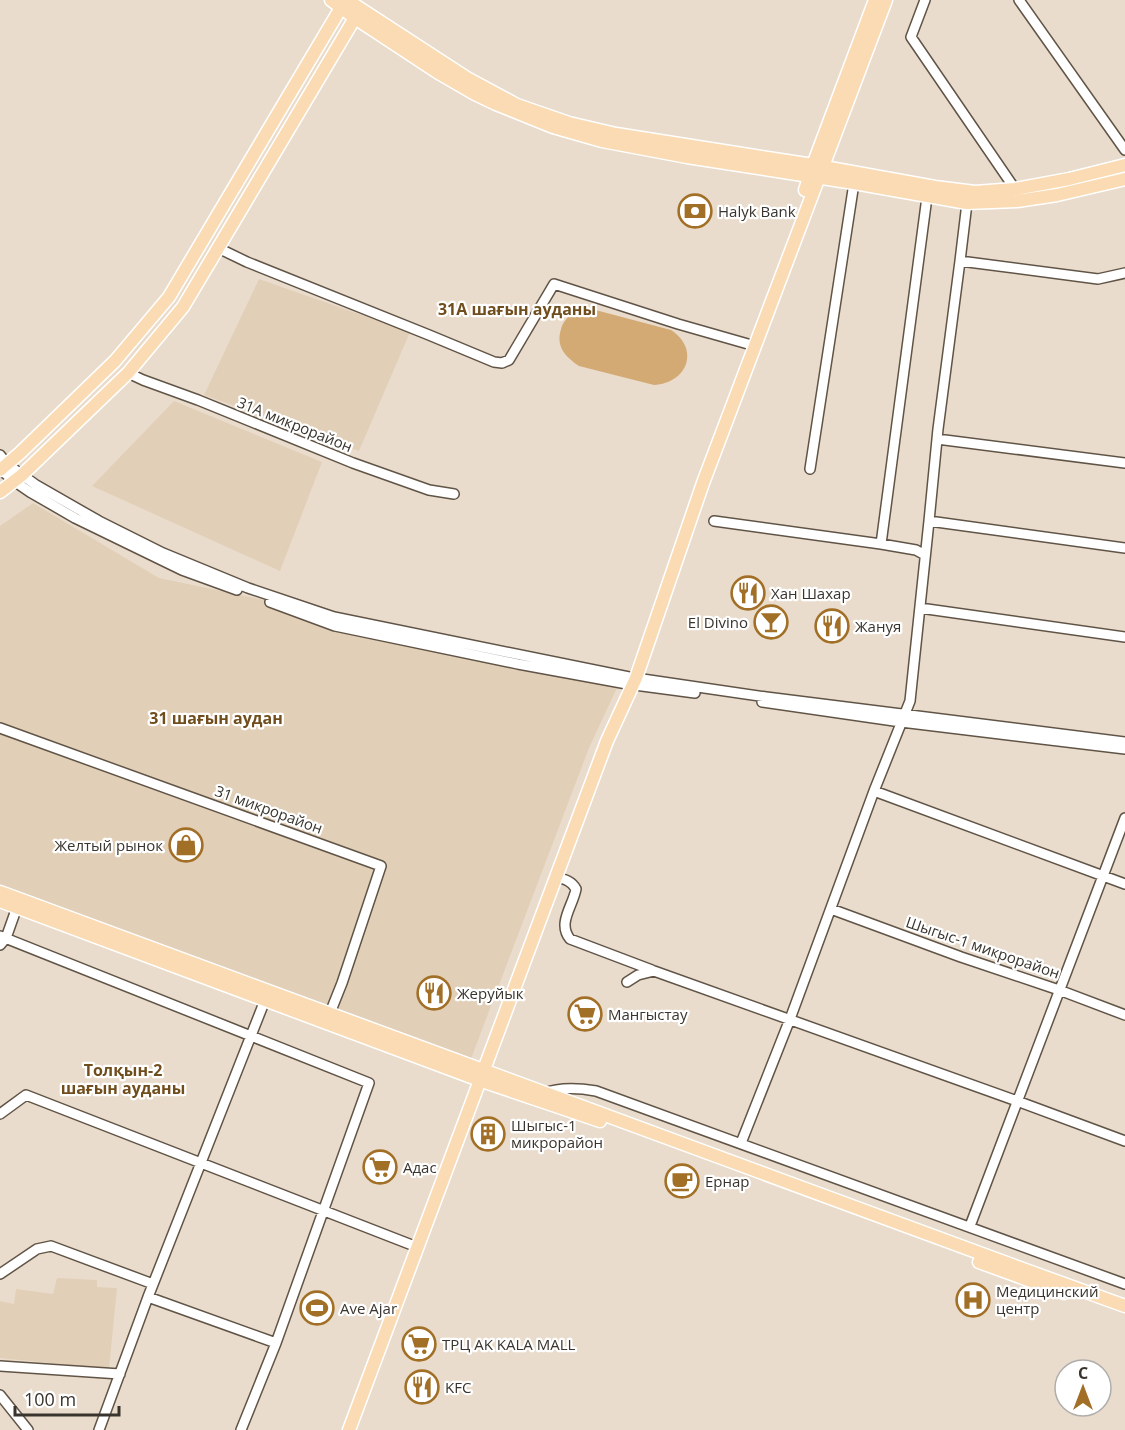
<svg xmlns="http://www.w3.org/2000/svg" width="1125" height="1430" font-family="'Open Sans',sans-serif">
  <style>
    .built { fill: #e2cfb8 }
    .pitch { fill: #d4aa74 }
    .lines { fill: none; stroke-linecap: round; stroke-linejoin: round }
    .minor-casing { stroke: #605446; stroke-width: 12 }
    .major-casing { stroke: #fff; stroke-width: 15 }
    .minor { stroke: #fff; stroke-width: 9 }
    .major { stroke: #fadbb3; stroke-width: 12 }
    .labels { text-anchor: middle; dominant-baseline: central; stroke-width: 4.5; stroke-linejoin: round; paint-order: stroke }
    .poi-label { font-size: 15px; fill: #39342d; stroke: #fff; text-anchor: start }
    .street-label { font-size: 15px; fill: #39342d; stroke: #fff }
    .neighbourhood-label { font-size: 16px; font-weight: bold; fill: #704d1c; stroke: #fff }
  </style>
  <rect width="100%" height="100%" fill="#eadccc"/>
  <path class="built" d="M259,279L410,332L359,451L204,395Z
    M174,401L322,462L280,571L92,486Z
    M33,503L159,578L623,675L589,748L469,1064L0,886V526Z
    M57,1278L97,1280V1287L117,1288L109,1369L0,1358V1301L14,1304L16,1289L53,1294Z"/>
  <path class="pitch" d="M588,308L671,330C700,349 688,383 654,385L579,366C563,355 555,345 562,326C564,321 569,315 575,312C579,310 584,309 588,308Z"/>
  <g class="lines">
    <defs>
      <path id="minor" d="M925,0L911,37L1015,189L1016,194
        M1019,0L1125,150
        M218,248L247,262L429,335L494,362L502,363L509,360L554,284L678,324L755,346
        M960,261L967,203
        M128,373L143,380L198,400L353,463L429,490L454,494
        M937,439L1125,463
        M0,455L7,464L36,485L99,521L163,553L248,588L334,617L629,677L766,697L1125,742
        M0,469L14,481L30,492L75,518L182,570L237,590
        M810,469L854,183
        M714,521L881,544L916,550L925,555
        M929,521L938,429L960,261L1098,279L1125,273
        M881,544L927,197
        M270,602L335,626L518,664L627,684L695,693
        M920,608L1125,637
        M762,702L901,722L1125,749
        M0,728L381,866L342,983L330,1013
        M874,791L1125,884
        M556,877C564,879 572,881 576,889C573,906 557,923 570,939L652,970
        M831,909L961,957L1059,990L1125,1015
        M0,936L369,1083L276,1343L241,1430
        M0,945L6,938L17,907
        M627,982L638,975L654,971L1017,1101L1125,1141
        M544,1093C560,1087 579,1088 596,1091L1125,1284
        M0,1114L26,1095L417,1247
        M741,1143L790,1019L874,791L910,701L929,521L1125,548
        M970,1226L1125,818
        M0,1274L37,1249L51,1246L153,1284
        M148,1297L276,1343
        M0,1366L120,1374
        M0,1395L28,1430
        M99,1430L148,1297L267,995"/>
      <path id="major" d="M331,0L355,18L437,72L475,94L496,104L553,127L602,141L687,157L854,183L967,203L1017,201L1057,195L1125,179
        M347,0L467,78L517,105L569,123L616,134L813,165L935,187L975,192L1015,189L1069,179L1125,165
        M805,190L813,165L875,0
        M0,470L20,453L115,361L169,297L345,1
        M0,492L22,475L128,373L183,307L359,11
        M0,892L1020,1268L1125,1306
        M0,901L479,1080L600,1121
        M979,1262L1064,1293
        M349,1430L607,741L636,678L703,483L886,0"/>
    </defs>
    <use href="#minor" class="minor-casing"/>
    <use href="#major" class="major-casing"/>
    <use href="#minor" class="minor"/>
    <use href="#major" class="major"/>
  </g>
  <defs>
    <symbol id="bank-ring" viewBox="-11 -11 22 22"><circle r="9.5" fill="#fff" stroke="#a26f26" stroke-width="1.5"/><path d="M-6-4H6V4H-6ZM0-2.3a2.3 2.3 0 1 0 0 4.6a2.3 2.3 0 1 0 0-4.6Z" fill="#a26f26"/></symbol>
    <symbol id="restaurant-ring" viewBox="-11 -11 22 22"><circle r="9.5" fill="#fff" stroke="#a26f26" stroke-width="1.5"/><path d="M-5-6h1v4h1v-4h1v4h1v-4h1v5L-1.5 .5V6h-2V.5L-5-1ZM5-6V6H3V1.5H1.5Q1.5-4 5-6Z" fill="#a26f26"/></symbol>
    <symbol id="bar-ring" viewBox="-11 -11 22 22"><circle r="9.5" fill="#fff" stroke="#a26f26" stroke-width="1.5"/><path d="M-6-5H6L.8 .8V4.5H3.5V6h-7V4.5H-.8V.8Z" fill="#a26f26"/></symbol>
    <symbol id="shop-ring" viewBox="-11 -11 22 22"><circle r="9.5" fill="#fff" stroke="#a26f26" stroke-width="1.5"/><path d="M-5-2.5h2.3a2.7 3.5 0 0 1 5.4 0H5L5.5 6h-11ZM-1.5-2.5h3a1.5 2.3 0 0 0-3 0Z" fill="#a26f26"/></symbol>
    <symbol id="supermarket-ring" viewBox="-11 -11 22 22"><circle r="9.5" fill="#fff" stroke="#a26f26" stroke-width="1.5"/><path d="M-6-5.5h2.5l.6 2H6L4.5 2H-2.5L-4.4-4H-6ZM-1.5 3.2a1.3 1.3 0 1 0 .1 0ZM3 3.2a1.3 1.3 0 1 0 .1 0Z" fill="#a26f26"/></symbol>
    <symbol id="building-ring" viewBox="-11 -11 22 22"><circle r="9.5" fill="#fff" stroke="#a26f26" stroke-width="1.5"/><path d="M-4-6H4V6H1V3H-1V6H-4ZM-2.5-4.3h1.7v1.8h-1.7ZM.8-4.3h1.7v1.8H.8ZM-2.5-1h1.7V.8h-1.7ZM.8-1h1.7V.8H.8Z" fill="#a26f26"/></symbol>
    <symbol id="cafe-ring" viewBox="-11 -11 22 22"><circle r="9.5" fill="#fff" stroke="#a26f26" stroke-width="1.5"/><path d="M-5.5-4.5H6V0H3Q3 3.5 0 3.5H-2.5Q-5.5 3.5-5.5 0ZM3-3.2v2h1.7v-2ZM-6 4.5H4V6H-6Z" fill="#a26f26"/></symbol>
    <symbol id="hospital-ring" viewBox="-11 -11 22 22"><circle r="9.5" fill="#fff" stroke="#a26f26" stroke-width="1.5"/><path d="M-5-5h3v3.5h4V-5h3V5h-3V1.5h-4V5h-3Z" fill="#a26f26"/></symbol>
    <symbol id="stadium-ring" viewBox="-11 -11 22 22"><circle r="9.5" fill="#fff" stroke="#a26f26" stroke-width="1.5"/><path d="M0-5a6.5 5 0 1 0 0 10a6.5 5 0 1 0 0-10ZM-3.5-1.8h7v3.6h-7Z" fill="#a26f26"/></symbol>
  </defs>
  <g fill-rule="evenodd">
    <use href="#bank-ring" x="676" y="192" width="38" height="38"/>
    <use href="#restaurant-ring" x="729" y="574" width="38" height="38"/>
    <use href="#bar-ring" x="752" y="603" width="38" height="38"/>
    <use href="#restaurant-ring" x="813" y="607" width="38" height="38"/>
    <use href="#shop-ring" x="167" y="826" width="38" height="38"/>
    <use href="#restaurant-ring" x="415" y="974" width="38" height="38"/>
    <use href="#supermarket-ring" x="566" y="995" width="38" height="38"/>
    <use href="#building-ring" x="469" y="1115" width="38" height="38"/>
    <use href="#supermarket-ring" x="361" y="1148" width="38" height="38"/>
    <use href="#cafe-ring" x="663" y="1162" width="38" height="38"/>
    <use href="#hospital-ring" x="954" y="1281" width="38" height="38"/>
    <use href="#stadium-ring" x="298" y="1289" width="38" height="38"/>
    <use href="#supermarket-ring" x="400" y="1325" width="38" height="38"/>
    <use href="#restaurant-ring" x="403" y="1368" width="38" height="38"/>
  </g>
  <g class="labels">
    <g class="poi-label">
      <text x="718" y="211">Halyk Bank</text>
      <text x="771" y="593">Хан Шахар</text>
      <text x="748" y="622" text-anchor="end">El Divino</text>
      <text x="855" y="626">Жануя</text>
      <text x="163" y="845" text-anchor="end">Желтый рынок</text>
      <text x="457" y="993">Жеруйык</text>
      <text x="608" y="1014">Мангыстау</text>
      <text x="511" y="1125">Шыгыс-1<tspan x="511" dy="17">микрорайон</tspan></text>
      <text x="403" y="1167">Адас</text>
      <text x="705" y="1181">Ернар</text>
      <text x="996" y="1291">Медицинский<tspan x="996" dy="17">центр</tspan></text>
      <text x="340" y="1308">Ave Ajar</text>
      <text x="442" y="1344">ТРЦ AK KALA MALL</text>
      <text x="445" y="1387">KFC</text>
    </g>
    <g class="street-label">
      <text transform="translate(295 424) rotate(22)">31А микрорайон</text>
      <text transform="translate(269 809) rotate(20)">31 микрорайон</text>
      <text transform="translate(983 947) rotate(19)">Шыгыс-1 микрорайон</text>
    </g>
    <g class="neighbourhood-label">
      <text x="517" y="309">31А шағын ауданы</text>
      <text x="216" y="718">31 шағын аудан</text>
      <text x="123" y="1070">Толқын-2<tspan x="123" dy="18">шағын ауданы</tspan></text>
    </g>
  </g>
  <g transform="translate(1083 1388)"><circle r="28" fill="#ffffff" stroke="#b0aeab" stroke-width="1.5"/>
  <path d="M0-4.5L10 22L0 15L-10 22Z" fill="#a26f26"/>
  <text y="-9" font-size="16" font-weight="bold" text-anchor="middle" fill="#39342d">С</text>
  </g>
  <path d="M15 1406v9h104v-9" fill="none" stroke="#39342d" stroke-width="3"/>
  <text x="24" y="1406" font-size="18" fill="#39342d" stroke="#ffffff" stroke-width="4.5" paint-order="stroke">100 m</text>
</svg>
